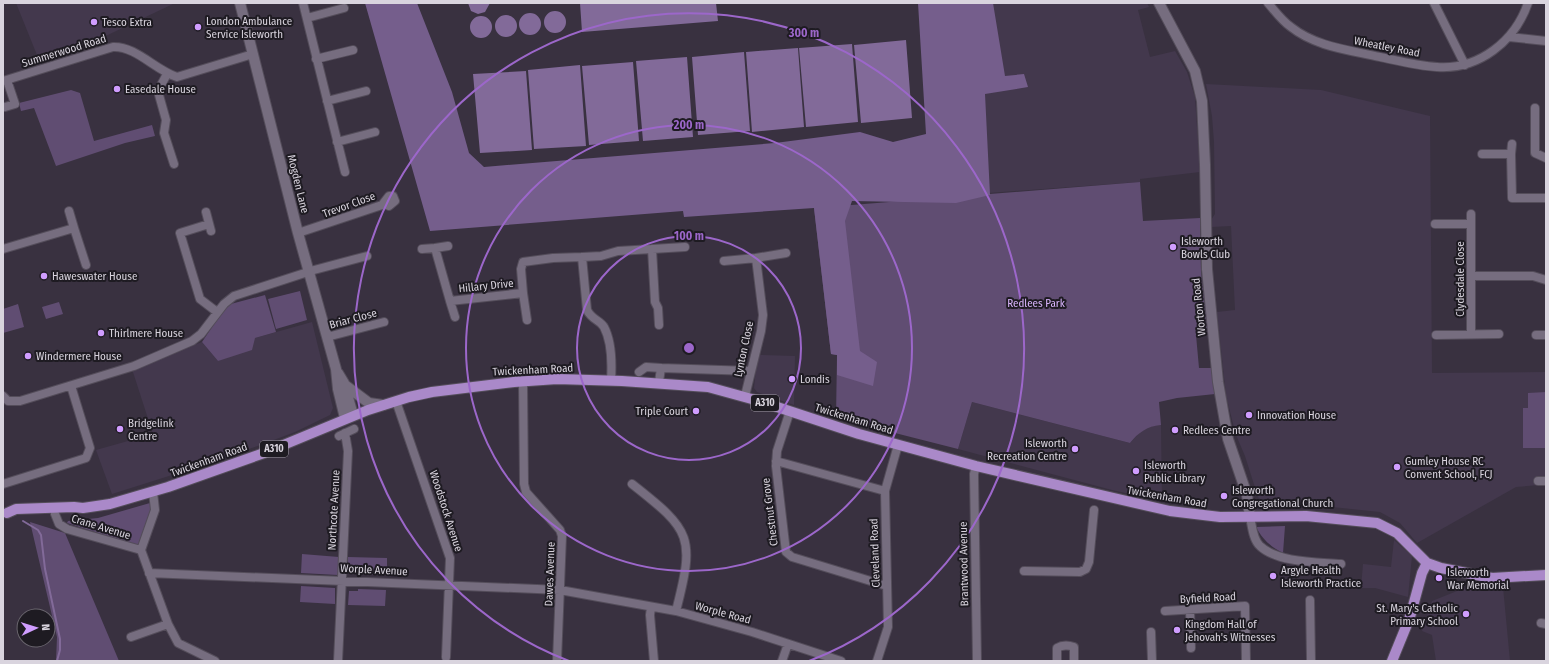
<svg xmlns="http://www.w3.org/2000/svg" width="1549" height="664" font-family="'Fira Sans Condensed',sans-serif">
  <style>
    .built { fill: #43384d }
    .green { fill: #604d72 }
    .forest { fill: #755e8c }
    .water { fill: #826a99 }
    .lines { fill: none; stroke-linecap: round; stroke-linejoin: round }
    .stream { stroke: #826a99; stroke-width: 2 }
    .minor-casing { stroke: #544d5a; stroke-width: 10 }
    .tertiary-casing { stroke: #544d5a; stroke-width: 12 }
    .primary-casing { stroke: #544d5a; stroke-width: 12 }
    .minor { stroke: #766d7f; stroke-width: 8 }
    .tertiary { stroke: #766d7f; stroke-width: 10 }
    .primary { stroke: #aa89c9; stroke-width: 10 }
    .ring { fill: none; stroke: #9c67ca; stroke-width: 2 }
    .poi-dot { fill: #d09dff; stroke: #1e1b22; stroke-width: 1.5 }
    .labels { text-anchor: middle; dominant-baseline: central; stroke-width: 4; stroke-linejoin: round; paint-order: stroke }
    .shield { fill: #1e1b22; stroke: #a19ca6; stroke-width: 1 }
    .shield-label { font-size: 10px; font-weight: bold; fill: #d9d4de }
    .poi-label { font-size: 11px; fill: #d9d4de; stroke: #1e1b22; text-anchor: start }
    .street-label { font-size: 11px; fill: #d9d4de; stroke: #1e1b22 }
    .park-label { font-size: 11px; fill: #dab5fe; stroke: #1e1b22 }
    .centre { fill: #9c67ca; stroke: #1e1b22; stroke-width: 2 }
    .ring-label { font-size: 12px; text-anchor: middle; font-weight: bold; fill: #9c67ca; stroke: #1e1b22; stroke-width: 4; stroke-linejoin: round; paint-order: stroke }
  </style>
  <rect width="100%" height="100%" fill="#393140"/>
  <path class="built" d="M16,3H175L93,42L37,55Z
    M987,3H1147L1149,7L1138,10L1150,57L1175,51L1187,72L1195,97L1200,172L1140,179V182L988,193L982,95Z
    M1206,84L1321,90L1430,116L1432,373L1546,372V478L1539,485L1516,487L1417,543L1400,523L1380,512L1323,506L1313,503L1262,501L1258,497L1245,456L1236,435L1226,396L1217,312L1235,310L1231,226L1211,227V220L1215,214L1214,142L1212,116Z
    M312,322L333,408L330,415L295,432L263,444L191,469L112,494L96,450L153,434L132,369L202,342L218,361L255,338Z
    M760,355L795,356L794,405L757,392L754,388L756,368Z
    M972,402L1130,443L1140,432L1152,426L1161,425L1162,501L1112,490L958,449Z
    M1394,540L1412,556L1408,597L1375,588H1361L1363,564L1391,567Z
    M1488,585L1503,587L1510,661H1436L1432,635L1422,631L1432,601L1467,587Z"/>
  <path class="green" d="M71,90L80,93L94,141L152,125L155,136L125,143L56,166L34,108L21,111L19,103Z
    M1140,182L1143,221L1200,218L1201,272L1208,334L1196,335L1199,368H1211L1215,394L1177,398L1159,402L1161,425C1147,426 1138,433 1130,443L972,402L958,449L836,418L837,355L831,354L814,208Z
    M300,291L307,320L276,329L268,299Z
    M265,295L276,332L255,338L252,350L218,361L202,342L227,305Z
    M59,302L63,314L46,319L42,307Z
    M18,304L24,327L3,333V309Z
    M1546,392V448H1523V408H1528V393Z
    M150,503L153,511L139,546L67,523L68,521L98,518Z
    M30,522L65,533L119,661H56L57,637Z
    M1285,526L1283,553C1270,546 1263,540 1256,527Z
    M302,554L339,557L338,575L301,573Z
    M348,557L387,558V575L358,574V571L348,570Z
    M301,586L335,588V604L300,602Z
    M358,589L386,590L385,606L348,605L349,591H358Z"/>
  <path class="forest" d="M365,3H417L452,92L469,153L484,167L775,143L860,132L893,142L926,134L918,3H993L1005,76L1024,74L1028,87L985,94L990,195L956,203L852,201L845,221L860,351L877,362L873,386L837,375V355L831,354L814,208L684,217L683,211L430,231Z"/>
  <path class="water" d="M468,3H490L485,12L478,14L471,11Z
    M580,3H716L718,21L582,32Z
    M544 22a11 11 0 1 1 22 0a11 11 0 1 1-22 0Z
    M519 24a11 11 0 1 1 22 0a11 11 0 1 1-22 0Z
    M495 26a11 11 0 1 1 22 0a11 11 0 1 1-22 0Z
    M470 27a11 11 0 1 1 22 0a11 11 0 1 1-22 0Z
    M906,40L912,118L861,123L854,45Z
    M852,44L858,122L806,127L799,48Z
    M798,48L804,127L752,132L746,52Z
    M744,52L750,131L698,135L692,57Z
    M687,57L693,137L643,141L636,61Z
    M633,62L639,141L589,145L582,66Z
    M580,65L586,146L534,149L528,70Z
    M526,71L532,150L480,153L473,74Z"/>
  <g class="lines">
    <path class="stream" d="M23,521L38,530L41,535L45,569L60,639V650L57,661"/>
    <defs>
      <path id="minor" d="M303,3L345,172
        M1268,3C1275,11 1282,21 1291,27C1316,47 1350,50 1380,57C1399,61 1418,66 1437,67C1479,70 1515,41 1528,3
        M1434,3L1465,65
        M307,18L344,8
        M1509,37L1546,41
        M316,59L353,50
        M167,74L160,87L159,95L166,120L164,133L174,164
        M3,81L113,47C136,46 155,70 177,77L253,54
        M327,101L366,91
        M5,107L15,104L7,80
        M1535,108V153L1546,158
        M337,142L375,132
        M1482,154H1511L1512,198H1546
        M1511,154L1512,144
        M206,212L211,231
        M209,224L180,233L200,299L217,312
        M1435,224H1471V334
        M1471,224V214
        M74,228L86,265
        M298,233L382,205L389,196H393L395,201L389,206L384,203
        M448,246L435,248L450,301
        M3,249L74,228L69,211
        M422,249L435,248
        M652,249L685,247
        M724,261L756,258
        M1471,276H1533L1546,280
        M523,293L527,320
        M455,317L450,301L523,293L521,269L523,262L553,258L582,257
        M1436,335L1499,334
        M1536,335H1546
        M327,337L384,322
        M639,372L646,367L661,368
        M611,380C612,364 612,342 604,327C600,320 592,320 587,310L582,257L601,256L618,251L652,249L655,302L658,308L659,325
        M523,381L524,484L526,492L560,530L562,536L557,661
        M659,382L661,368L751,371
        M3,396L8,401H20L134,366L192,341L201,334L224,304L234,296L314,270L367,256
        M745,396L761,331L763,315L756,258L786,253
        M396,401L450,558L446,657
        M790,411L777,451L776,466L786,552L792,557L887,586
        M339,436L354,429
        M776,461L885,491
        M976,466L974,474L977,661
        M1538,481H1546
        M3,484L86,458L90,448L71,386
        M632,484C692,531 695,537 676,611
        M55,514L59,524L67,529L141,550
        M1250,517C1252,526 1253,540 1260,546C1278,563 1318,562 1341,564
        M141,550L168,624
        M141,550L155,510L153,492
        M1024,571L1080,572L1086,569L1089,562L1094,510
        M149,573L560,590L676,611L752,632L841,661
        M1310,600L1311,661
        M651,607L650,615L654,661
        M1190,610L1191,648
        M1165,611L1245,606L1246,661
        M1541,623L1546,624
        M1151,632L1152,661
        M131,637L168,624L178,643L215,661
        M338,661L348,451L345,433
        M782,661L788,644
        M877,661L888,627L885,491L898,445
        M1057,661V648C1062,645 1068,645 1074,647V661"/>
      <path id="tertiary" d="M240,3L298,233L336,369L338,389L345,418
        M1159,3L1195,71L1202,101L1205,165L1207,269L1218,382L1228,439L1247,495L1250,517
        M338,373L344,383L353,415
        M345,385L369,403L383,405"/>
      <path id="primary" d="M7,513L16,509L74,507L83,508L110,504L168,487L264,453L368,410L409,397L432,392L514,382L557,379L622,381L708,387L759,401L859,434L976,466L1170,511L1220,517L1306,516L1377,523L1397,533L1427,563L1441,568L1492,578L1546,575
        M1392,661L1410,617L1422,573L1427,563"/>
    </defs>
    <use href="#minor" class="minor-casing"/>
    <use href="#tertiary" class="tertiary-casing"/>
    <use href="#primary" class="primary-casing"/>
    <use href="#minor" class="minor"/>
    <use href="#tertiary" class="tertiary"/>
    <use href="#primary" class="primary"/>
  </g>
  <g class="ring">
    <circle cx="689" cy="348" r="112"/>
    <circle cx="689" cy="348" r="223"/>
    <path d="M569 661A335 335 0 1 1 809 661"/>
  </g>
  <g class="poi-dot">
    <circle cx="94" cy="22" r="4"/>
    <circle cx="198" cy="27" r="4"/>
    <circle cx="117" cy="89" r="4"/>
    <circle cx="1173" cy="247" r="4"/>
    <circle cx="44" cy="276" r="4"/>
    <circle cx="101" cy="333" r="4"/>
    <circle cx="28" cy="356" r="4"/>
    <circle cx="792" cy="379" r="4"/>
    <circle cx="696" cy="411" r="4"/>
    <circle cx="1249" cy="415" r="4"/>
    <circle cx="120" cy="429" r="4"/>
    <circle cx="1175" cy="430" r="4"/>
    <circle cx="1075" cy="449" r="4"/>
    <circle cx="1397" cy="467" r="4"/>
    <circle cx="1136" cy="471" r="4"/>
    <circle cx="1224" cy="496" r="4"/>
    <circle cx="1273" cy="576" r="4"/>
    <circle cx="1439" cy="578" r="4"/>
    <circle cx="1466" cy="614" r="4"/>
    <circle cx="1177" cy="630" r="4"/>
  </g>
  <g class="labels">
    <g class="shield">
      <rect x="751" y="395" width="28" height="16" rx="3"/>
      <rect x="260" y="441" width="28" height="16" rx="3"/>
    </g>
    <g class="shield-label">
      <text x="765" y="403">A310</text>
      <text x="274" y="449">A310</text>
    </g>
    <g class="poi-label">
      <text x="206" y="21">London Ambulance<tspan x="206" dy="13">Service Isleworth</tspan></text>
      <text x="102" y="22">Tesco Extra</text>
      <text x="125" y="89">Easedale House</text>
      <text x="1181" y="241">Isleworth<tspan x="1181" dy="13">Bowls Club</tspan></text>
      <text x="52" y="276">Haweswater House</text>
      <text x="109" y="333">Thirlmere House</text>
      <text x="36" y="356">Windermere House</text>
      <text x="800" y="379">Londis</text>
      <text x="688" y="411" text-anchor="end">Triple Court</text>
      <text x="1257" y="415">Innovation House</text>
      <text x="128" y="423">Bridgelink<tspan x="128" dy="13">Centre</tspan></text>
      <text x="1183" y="430">Redlees Centre</text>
      <text x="1067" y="443" text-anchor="end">Isleworth<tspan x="1067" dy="13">Recreation Centre</tspan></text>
      <text x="1405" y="461">Gumley House RC<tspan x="1405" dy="13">Convent School, FCJ</tspan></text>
      <text x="1144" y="465">Isleworth<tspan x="1144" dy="13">Public Library</tspan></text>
      <text x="1232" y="490">Isleworth<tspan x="1232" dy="13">Congregational Church</tspan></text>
      <text x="1281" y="570">Argyle Health<tspan x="1281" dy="13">Isleworth Practice</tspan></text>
      <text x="1447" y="572">Isleworth<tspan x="1447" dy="13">War Memorial</tspan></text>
      <text x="1458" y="608" text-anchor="end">St. Mary's Catholic<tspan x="1458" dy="13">Primary School</tspan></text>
      <text x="1185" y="624">Kingdom Hall of<tspan x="1185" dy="13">Jehovah's Witnesses</tspan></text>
    </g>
    <g class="street-label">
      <text transform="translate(1387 47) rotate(11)">Wheatley Road</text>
      <text transform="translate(64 51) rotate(-17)">Summerwood Road</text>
      <text transform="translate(298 184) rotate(76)">Mogden Lane</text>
      <text transform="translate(349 205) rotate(-20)">Trevor Close</text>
      <text transform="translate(1460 279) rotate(-90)">Clydesdale Close</text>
      <text transform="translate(486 286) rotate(-6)">Hillary Drive</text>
      <text transform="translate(1199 307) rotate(-96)">Worton Road</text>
      <text transform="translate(353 319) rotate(-15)">Briar Close</text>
      <text transform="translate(744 349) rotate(-78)">Lynton Close</text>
      <text transform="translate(533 370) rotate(-3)">Twickenham Road</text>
      <text transform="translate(854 419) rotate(17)">Twickenham Road</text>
      <text transform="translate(209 460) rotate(-20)">Twickenham Road</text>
      <text transform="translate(1167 497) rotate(10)">Twickenham Road</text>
      <text transform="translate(334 510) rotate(-87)">Northcote Avenue</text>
      <text transform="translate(446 511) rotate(72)">Woodstock Avenue</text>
      <text transform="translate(770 512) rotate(-97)">Chestnut Grove</text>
      <text transform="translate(101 527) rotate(17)">Crane Avenue</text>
      <text transform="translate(875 553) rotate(-92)">Cleveland Road</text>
      <text transform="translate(964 564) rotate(-91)">Brantwood Avenue</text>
      <text transform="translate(374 570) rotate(3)">Worple Avenue</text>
      <text transform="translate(550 574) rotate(-88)">Dawes Avenue</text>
      <text transform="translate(1208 598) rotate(-3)">Byfield Road</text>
      <text transform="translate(723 613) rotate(15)">Worple Road</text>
    </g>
    <g class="park-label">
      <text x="1036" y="303">Redlees Park</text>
    </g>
  </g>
  <circle cx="689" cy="348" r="6" class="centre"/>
  <g class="ring-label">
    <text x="804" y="37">300 m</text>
    <text x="689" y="129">200 m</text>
    <text x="689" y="240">100 m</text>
  </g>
  <rect width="1549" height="664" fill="none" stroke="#d9d4de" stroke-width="8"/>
  <g transform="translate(36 628) rotate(86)"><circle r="19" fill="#1e1b22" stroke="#69656d"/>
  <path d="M0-3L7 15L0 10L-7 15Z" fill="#d09dff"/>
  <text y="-6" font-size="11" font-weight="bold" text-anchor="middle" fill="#d9d4de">N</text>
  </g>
</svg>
